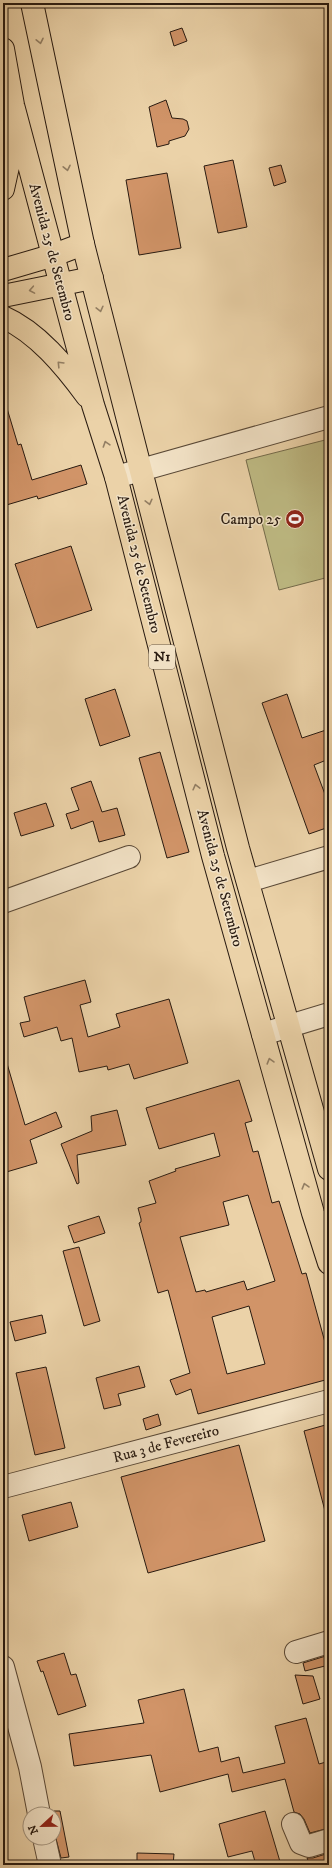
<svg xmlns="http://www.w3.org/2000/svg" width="332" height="1868" font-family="'IM FELL DW Pica',serif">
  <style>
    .green { fill: #beba83; stroke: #736a4a }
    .building { fill: #d19468; stroke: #281a10; fill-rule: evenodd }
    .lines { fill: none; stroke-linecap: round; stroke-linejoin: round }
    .minor-casing { stroke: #594836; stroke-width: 24 }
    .major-casing { stroke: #281a10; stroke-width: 24 }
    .highway-casing { stroke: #281a10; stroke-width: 24 }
    .minor { stroke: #f2e2c6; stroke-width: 22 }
    .major { stroke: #ebd2a8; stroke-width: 22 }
    .highway { stroke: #ebd2a8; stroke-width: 22 }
    .oneway { stroke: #937f64 }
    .labels { text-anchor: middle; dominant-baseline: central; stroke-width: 3; stroke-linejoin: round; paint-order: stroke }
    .shield { fill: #f2e2c6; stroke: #655647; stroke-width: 1 }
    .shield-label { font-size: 14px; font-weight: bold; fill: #281a10 }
    .street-label { font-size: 15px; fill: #281a10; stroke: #f2e2c6 }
    .poi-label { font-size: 15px; fill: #281a10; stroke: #f2e2c6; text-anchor: end }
  </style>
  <rect width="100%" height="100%" fill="#ebd2a8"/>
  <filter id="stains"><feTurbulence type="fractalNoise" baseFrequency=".005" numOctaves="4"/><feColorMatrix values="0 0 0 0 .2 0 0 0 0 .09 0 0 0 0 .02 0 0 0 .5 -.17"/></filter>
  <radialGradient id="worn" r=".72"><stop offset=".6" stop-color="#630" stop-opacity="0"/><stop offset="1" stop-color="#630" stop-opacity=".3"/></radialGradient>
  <path class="green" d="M329,439V577L279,590L246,460Z"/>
  <path class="building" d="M182,28L187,41L174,46L170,32Z
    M166,100L172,118L183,119L187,121L189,129L185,136L169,141V144L157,147L149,107Z
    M233,160L247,227L218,233L204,166Z
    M281,165L286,182L274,186L269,168Z
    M167,173L181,248L139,255L126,180Z
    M6,405L18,445L21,444L32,480L81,465L87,484L38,499L37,496L3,506V406Z
    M71,546L92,610L37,628L15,564Z
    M115,689L130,736L100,746L85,699Z
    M287,694L302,738L329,729V759L314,765L329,805V827L309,834L262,703Z
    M160,752L189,852L167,858L139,758Z
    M91,781L102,812L117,808L125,835L99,842L93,821L71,829L66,814L79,810L71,788Z
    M46,803L54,826L21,836L14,813Z
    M85,980L91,1002L80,1005L88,1037L120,1027L116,1014L169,999L188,1063L134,1079L129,1064L108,1070L107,1066L79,1072L72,1038L61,1041L57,1027L24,1037L20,1023L30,1021L24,997Z
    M6,1060L25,1125L56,1112L62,1127L30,1140L37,1163L3,1173V1061Z
    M239,1080L252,1121L245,1123L253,1152L258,1151L272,1203L279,1201L302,1274L306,1273L329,1357V1379L198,1414L191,1389L176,1395L170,1380L190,1373L168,1290L158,1293L139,1223L141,1222V1219L138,1208L156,1203L149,1181L176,1171L175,1169L220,1156L214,1133L159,1149L146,1108ZM248,1195L275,1281L247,1290L244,1281L206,1292L205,1290L196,1292L180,1237L229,1225L223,1202ZM249,1306L265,1364L227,1374L212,1317Z
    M117,1110L126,1145L77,1155L79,1183L77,1184L61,1144L92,1131L91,1116Z
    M99,1216L105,1233L74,1243L68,1226Z
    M79,1247L100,1321L84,1326L63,1251Z
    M42,1315L46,1333L15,1341L10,1322Z
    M139,1366L145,1387L118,1394L121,1405L104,1409L96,1378Z
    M46,1367L65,1448L35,1455L16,1373Z
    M158,1414L161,1425L146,1430L143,1419Z
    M329,1424V1511H325L304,1431Z
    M239,1445L265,1541L148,1573L121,1477Z
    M71,1502L78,1527L29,1541L22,1515Z
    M64,1653L71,1675L76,1674L86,1706L58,1715L43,1671L41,1672L37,1661Z
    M329,1655V1665L305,1671L303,1663Z
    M295,1675L313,1676L320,1699L303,1704Z
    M184,1689L199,1752L218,1747L221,1762L239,1757L243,1773L285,1763L275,1726L306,1718L319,1764L326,1762L329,1775V1828L310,1833L304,1819L300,1814L294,1812L285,1779L232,1792L228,1774L160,1792L151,1755L74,1766L69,1734L144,1723L138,1700Z
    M54,1811H60L69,1857L61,1858L54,1831Z
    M265,1811L281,1865H256L252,1851L228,1857L219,1824Z
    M137,1853L174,1854L173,1865H137Z
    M329,1853V1865H310L307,1858H313Z"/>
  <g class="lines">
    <defs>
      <path id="minor" d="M116,477L329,417
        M248,881L329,857
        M3,902L129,857
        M263,1034L329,1014
        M3,1487L329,1401
        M296,1652L329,1642
        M3,1667L30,1767L39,1814
        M293,1824L301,1843L309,1846L329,1840
        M44,1838L50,1865"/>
      <path id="major" d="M3,270L54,255L83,244
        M3,296L92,278"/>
      <path id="highway" d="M32,3L83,244L141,471L238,848L329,1169
        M3,49L13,105L93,405L116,477L213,856L313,1213L329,1263
        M3,189L13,144V125
        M3,317C37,332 65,366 87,396"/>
    </defs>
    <use href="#minor" class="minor-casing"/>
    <use href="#major" class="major-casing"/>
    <use href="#highway" class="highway-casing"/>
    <use href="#minor" class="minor"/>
    <use href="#major" class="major"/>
    <use href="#highway" class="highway"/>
  </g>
  <defs><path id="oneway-chevron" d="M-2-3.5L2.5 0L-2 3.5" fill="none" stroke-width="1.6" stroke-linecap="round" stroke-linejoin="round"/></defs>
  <g class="oneway">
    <use href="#oneway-chevron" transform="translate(40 41) rotate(78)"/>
    <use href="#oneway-chevron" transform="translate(67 168) rotate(78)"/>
    <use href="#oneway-chevron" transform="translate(32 290) rotate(170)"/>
    <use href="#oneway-chevron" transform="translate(100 309) rotate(76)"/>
    <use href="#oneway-chevron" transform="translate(60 364) rotate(-134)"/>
    <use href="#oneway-chevron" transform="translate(106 444) rotate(-108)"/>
    <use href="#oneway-chevron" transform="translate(149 502) rotate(76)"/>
    <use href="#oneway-chevron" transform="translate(196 787) rotate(-104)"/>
    <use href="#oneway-chevron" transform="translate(270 1061) rotate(-106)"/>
    <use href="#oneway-chevron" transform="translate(305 1186) rotate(-106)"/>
  </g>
  <defs>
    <symbol id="stadium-disc" viewBox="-11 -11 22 22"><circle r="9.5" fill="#8f2418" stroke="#f2e2c6"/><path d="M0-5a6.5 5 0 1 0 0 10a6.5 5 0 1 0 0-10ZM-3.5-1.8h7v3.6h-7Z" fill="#fff"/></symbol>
  </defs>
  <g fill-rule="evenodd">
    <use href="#stadium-disc" x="284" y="508" width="22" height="22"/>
  </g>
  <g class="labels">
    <rect class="shield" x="149" y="645" width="26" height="24" rx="3"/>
    <g class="shield-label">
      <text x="162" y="657">N1</text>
    </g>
    <g class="street-label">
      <text transform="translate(52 252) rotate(75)">Avenida 25 de Setembro</text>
      <text transform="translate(139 564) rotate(76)">Avenida 25 de Setembro</text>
      <text transform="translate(220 878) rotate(75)">Avenida 25 de Setembro</text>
      <text transform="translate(166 1444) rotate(-15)">Rua 3 de Fevereiro</text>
    </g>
    <g class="poi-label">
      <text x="281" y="519">Campo 25</text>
    </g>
  </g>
  <rect width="332" height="1868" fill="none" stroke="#ebd2a8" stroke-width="16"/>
  <rect x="4" y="4" width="324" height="1860" fill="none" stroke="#281a10" stroke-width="2"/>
  <rect x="8" y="8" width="316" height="1852" fill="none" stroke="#281a10"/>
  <g transform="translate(42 1826) rotate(248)"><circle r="19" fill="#f2e2c6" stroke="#a1927d"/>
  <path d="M0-3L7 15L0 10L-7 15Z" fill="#8f2418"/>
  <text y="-6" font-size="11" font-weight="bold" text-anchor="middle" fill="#281a10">N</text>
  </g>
  <rect width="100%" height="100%" filter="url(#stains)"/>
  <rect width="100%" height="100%" fill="url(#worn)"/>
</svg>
